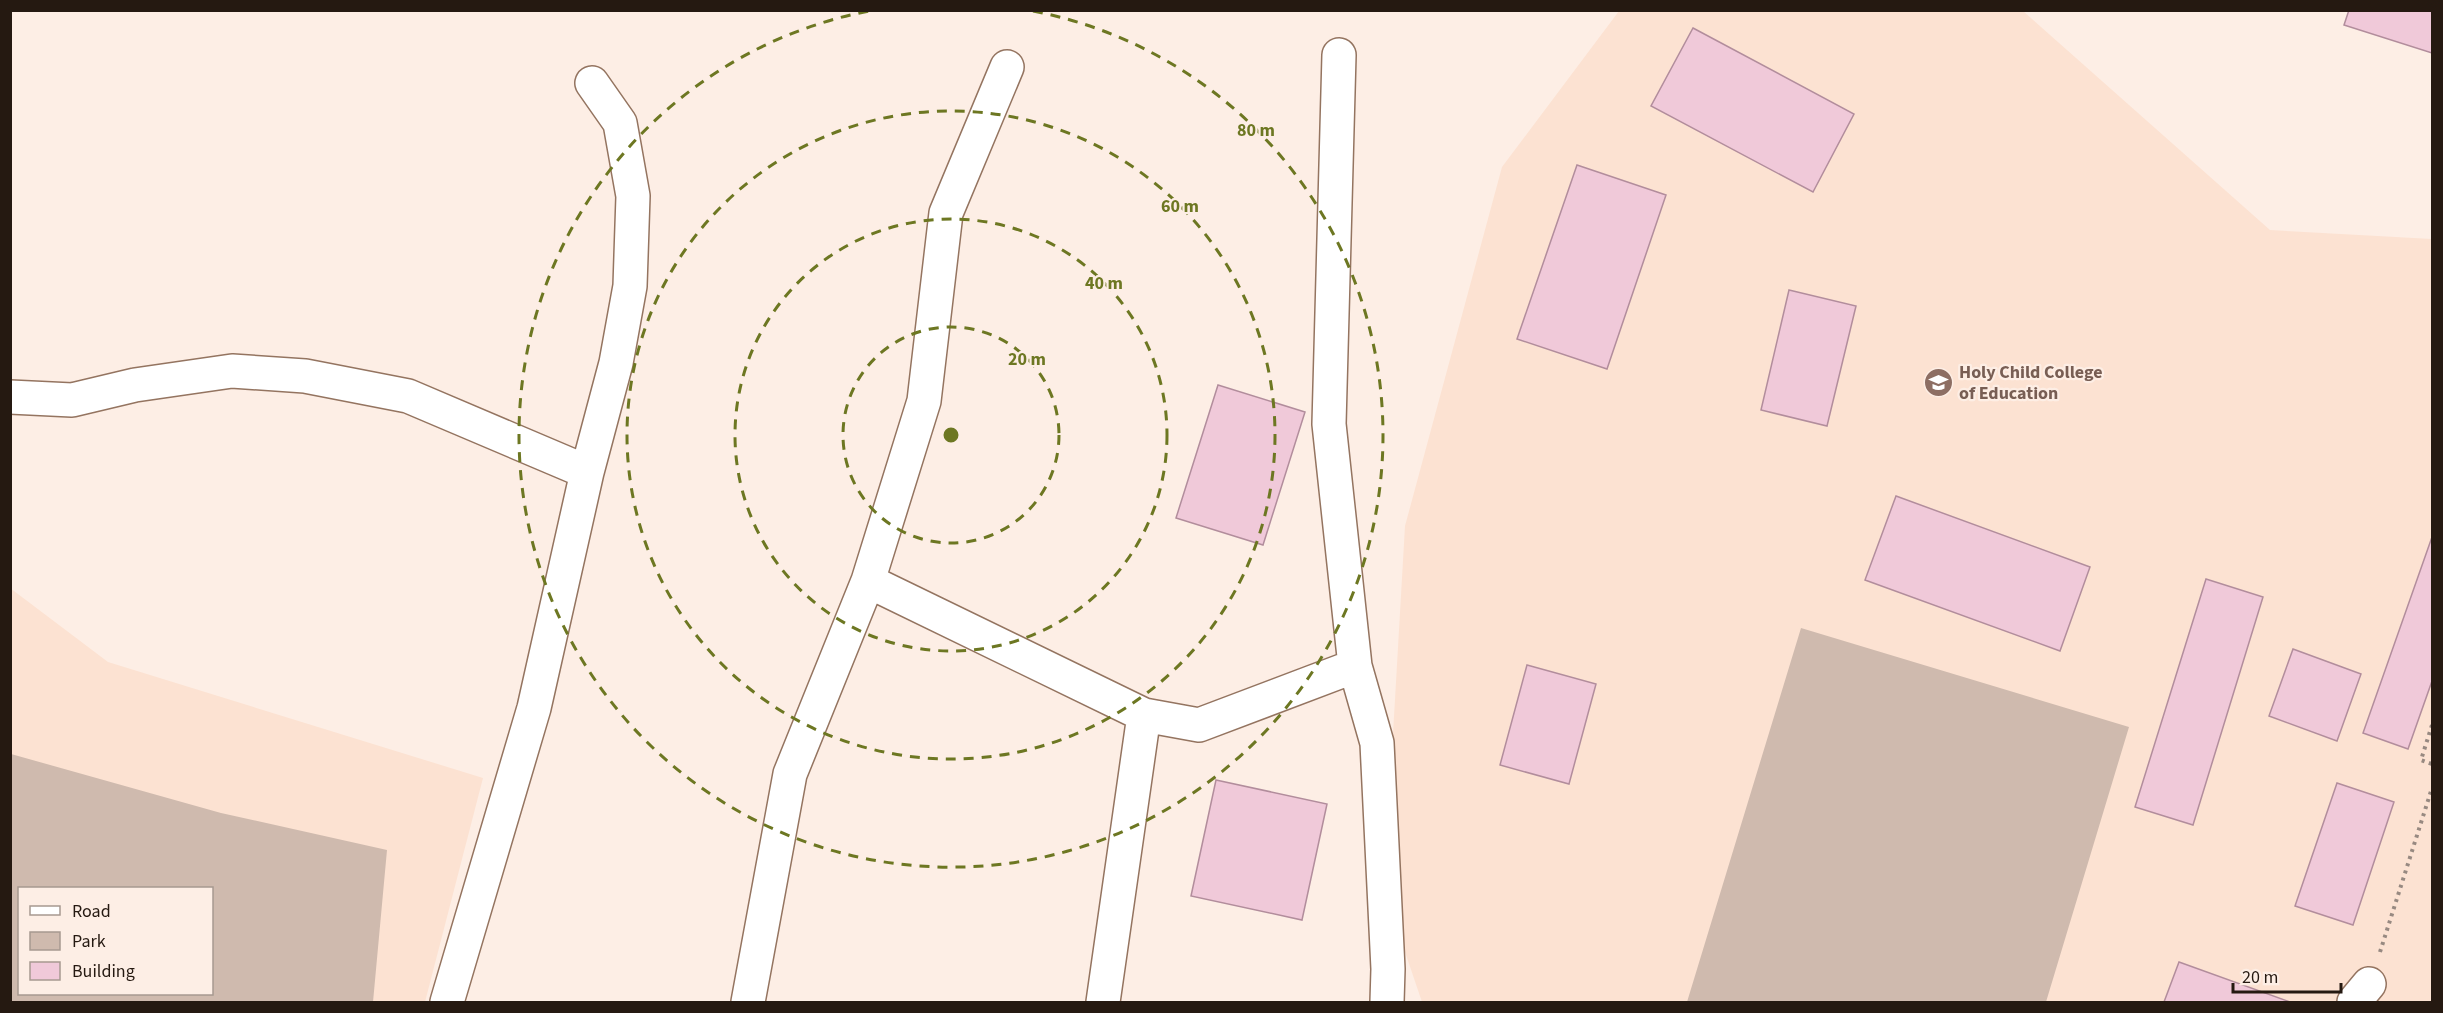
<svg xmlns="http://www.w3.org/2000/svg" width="2443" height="1013" font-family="'Source Sans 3',sans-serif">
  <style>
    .built { fill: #fce2d2; fill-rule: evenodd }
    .green { fill: #cfbaae; fill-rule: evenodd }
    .building { fill: #f0c9d9; stroke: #b28d9c; stroke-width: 1.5 }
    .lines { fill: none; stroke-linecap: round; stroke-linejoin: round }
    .street-casing { stroke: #947460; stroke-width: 36 }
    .path { stroke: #978981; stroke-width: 4; stroke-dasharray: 3 4.5; stroke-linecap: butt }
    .street { stroke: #fff; stroke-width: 33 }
    .ring { fill: none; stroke: #6d7722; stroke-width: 3; stroke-dasharray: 10 8 }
    .labels { text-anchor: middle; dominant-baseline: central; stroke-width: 4.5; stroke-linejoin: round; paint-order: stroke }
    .education-label { font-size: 18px; font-weight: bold; fill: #785e54; stroke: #fdeee5; text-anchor: start }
    .centre { fill: #6d7722; stroke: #fdeee5; stroke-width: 3 }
    .ring-label { font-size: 18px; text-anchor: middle; font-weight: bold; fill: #6d7722; stroke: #fdeee5; stroke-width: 4.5; stroke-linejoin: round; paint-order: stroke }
  </style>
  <rect width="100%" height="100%" fill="#fdeee5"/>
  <path class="built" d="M1619,11H2023L2270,230L2432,239V1002H1422L1384,890L1405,526L1502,167Z
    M10,588L108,662L483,778L425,1002H11ZM20,888H212V994H20Z"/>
  <path class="green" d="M1801,628L2129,727L2046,1002H1687Z
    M11,754L221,813L387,850L373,1002H11ZM20,888H212V994H20Z"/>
  <path class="building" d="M2349,10H2432V53L2344,25Z
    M1693,28L1854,114L1813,192L1651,106Z
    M1577,165L1666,195L1607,369L1517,339Z
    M1789,290L1856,306L1827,426L1761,410Z
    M1218,385L1305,412L1263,545L1176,518Z
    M1896,496L2090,567L2060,651L1865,580Z
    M2432,537V681L2408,749L2363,733Z
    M2206,579L2263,597L2193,825L2135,807Z
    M2293,649L2361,674L2337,741L2269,716Z
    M1527,665L1596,684L1569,784L1500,765Z
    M1216,780L1327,804L1302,920L1191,896Z
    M2337,783L2394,802L2353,925L2295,906Z
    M2179,962L2290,1002H2164Z"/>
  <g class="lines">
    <defs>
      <path id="street" d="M1339,55L1329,424L1355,666L1377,743L1388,969L1387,1002
        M10,397L72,400L135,385L232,371L305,376L408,396L587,472
        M868,581L1144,715L1199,725L1355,666
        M447,1002L534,708L587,472L616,363L630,286L633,196L620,123L592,83
        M748,1002L790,774L868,581L924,401L946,213L1007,67
        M1103,1002L1144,715
        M2354,1002L2369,984"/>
    </defs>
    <use href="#street" class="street-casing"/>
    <path class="path" d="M2432,725L2421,760L2432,764
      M2380,952L2432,788"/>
    <use href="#street" class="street"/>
  </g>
  <g class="ring">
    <circle cx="951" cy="435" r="108"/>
    <circle cx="951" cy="435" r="216"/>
    <circle cx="951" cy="435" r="324"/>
    <path d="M1033 11A432 432 0 1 1 869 11"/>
  </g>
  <defs>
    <symbol id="university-disc" viewBox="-11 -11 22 22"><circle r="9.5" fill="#8d6e63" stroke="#fdeee5"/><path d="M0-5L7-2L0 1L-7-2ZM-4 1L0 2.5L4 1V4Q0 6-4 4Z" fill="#fff"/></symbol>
  </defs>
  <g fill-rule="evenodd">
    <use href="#university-disc" x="1922" y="366" width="33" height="33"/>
  </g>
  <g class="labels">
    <g class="education-label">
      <text x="1959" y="372">Holy Child College<tspan x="1959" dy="21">of Education</tspan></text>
    </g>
  </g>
  <circle cx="951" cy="435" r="9" class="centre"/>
  <g class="ring-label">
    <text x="1256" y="136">80 m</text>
    <text x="1180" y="212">60 m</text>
    <text x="1104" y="289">40 m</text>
    <text x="1027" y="365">20 m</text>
  </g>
  <rect width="2443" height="1013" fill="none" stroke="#251911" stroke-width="24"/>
  <rect x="18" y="887" width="195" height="108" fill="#fdeee5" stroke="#a79990" stroke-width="1.5"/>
  <rect x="30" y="906" width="30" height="9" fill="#ffffff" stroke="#a79990" stroke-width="1.5"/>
  <text x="72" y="917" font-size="18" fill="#251911">Road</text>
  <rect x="30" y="932" width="30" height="18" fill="#cfbaae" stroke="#a79990" stroke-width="1.5"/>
  <text x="72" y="947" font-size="18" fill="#251911">Park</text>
  <rect x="30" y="962" width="30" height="18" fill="#f0c9d9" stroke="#a79990" stroke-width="1.5"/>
  <text x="72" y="977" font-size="18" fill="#251911">Building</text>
  <path d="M2233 983v9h108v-9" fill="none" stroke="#251911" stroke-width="3"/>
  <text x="2242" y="983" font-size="18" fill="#251911" stroke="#fdeee5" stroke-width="4.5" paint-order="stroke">20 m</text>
</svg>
